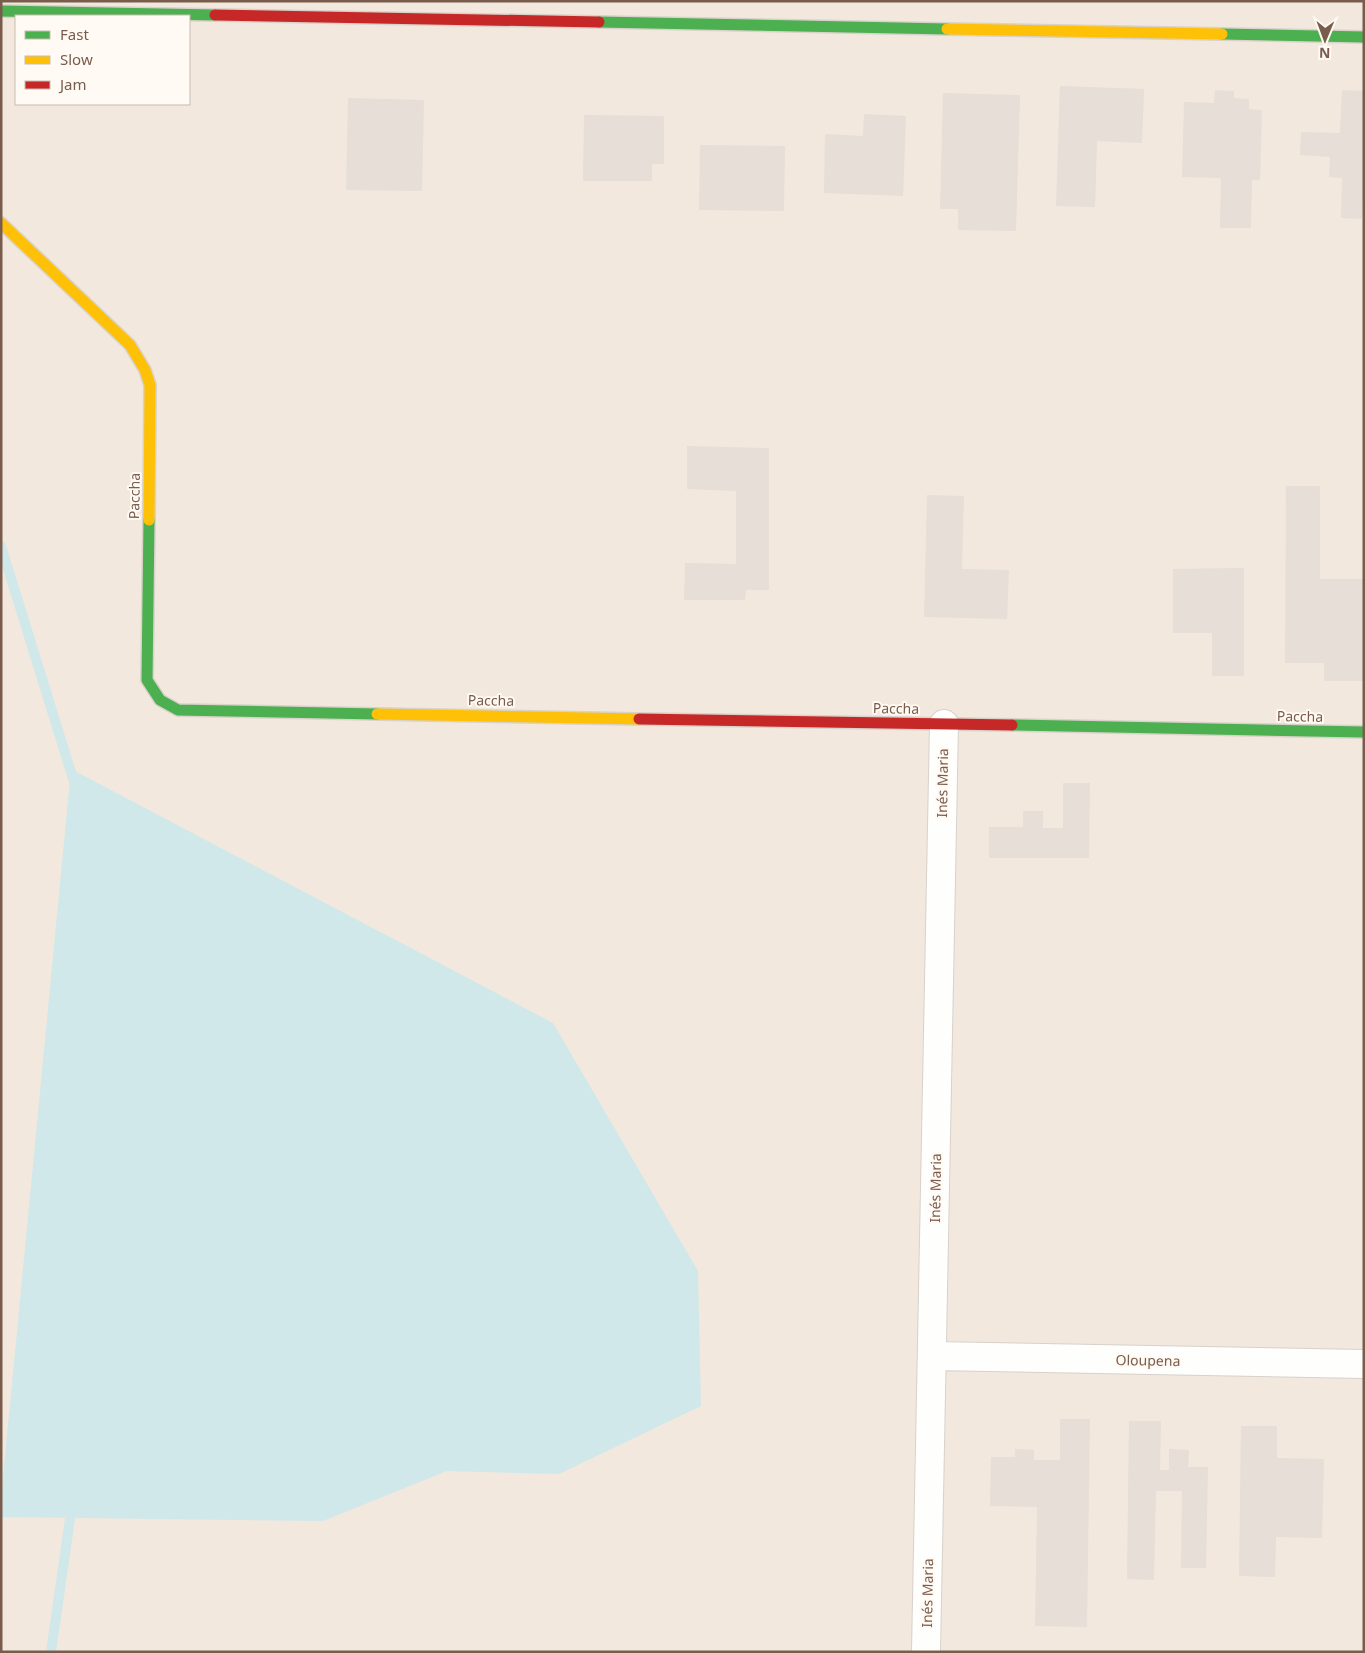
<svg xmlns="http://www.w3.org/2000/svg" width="1365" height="1653" font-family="'Noto Sans',sans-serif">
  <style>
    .residential { fill: #f2e8de; fill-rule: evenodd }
    .water { fill: #d0e8ea }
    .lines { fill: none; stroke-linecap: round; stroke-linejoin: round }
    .stream { stroke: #d0e8ea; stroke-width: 10 }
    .building { fill: #e6ded7 }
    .street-casing { stroke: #d7d1cb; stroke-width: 30 }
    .fast-casing { stroke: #d9d2cb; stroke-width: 14 }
    .slow-casing { stroke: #d9d2cb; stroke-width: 14 }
    .jam-casing { stroke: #d9d2cb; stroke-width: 14 }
    .street { stroke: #fefefd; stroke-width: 28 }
    .fast { stroke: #4caf50; stroke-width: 11 }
    .slow { stroke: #ffc107; stroke-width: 11 }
    .jam { stroke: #c62828; stroke-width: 11 }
    .labels { text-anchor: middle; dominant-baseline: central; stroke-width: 4; stroke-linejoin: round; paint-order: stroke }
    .street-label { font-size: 14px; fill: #7a5c4d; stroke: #fffaf3 }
  </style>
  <rect width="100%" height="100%" fill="#f9f5f0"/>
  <path class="residential" d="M1,1H1364V1652H1ZM16,16H189V104H16Z"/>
  <path class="water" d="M71,769L553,1023L698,1271L701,1406L559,1474L447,1471L323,1521L1,1517V1498Z"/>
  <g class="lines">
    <path class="stream" d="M1,546L74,782
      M51,1652L72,1505"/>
  </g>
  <path class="building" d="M1060,86L1144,89L1142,143L1097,141L1095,207L1056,206Z
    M1215,90L1234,91V98L1249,99V109L1262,110L1260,180H1252L1251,228H1220L1221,178L1182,177L1184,102L1214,103Z
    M1342,90L1364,91V177L1362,219L1341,218L1342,178L1329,177L1330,157L1300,155L1301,132L1340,133Z
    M943,93L1020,95L1016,231L958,230V209H940Z
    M348,98L424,100L422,191L346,190Z
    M864,114L906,116L903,196L824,193L825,134L863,136Z
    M584,115L664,116V164H652V181H583Z
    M700,145L785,146L784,211L699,210Z
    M687,446L769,448V590H746L745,600H684L685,563L736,564V491L687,489Z
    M1286,486H1320V579H1364V681H1324V663H1285Z
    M927,495L964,496L962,569L1009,570L1007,619L924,617Z
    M1244,568V676H1212V633H1173V569Z
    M1063,783H1090L1089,858H989V827H1023V811H1043V828H1063Z
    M1060,1419H1090L1087,1627L1035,1626L1037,1507L990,1506L991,1457H1015V1449L1034,1450V1460H1060Z
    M1129,1421H1161L1160,1470H1169V1449L1189,1450L1188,1467H1208L1206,1568H1181L1182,1491H1156L1154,1580L1127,1579Z
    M1241,1426H1277V1458L1324,1459L1322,1538L1276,1537L1275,1577L1239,1576Z"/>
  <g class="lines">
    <defs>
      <path id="street" d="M932,1356L1364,1364
        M926,1652L944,724"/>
      <path id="fast" d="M1,11L215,15
        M599,22L947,29
        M1222,34L1364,37
        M149,520L147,680L160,700L178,710L377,714
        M1012,725L1364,732"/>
      <path id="slow" d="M947,29L1222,34
        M1,223L130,345L145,370L150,385L149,520
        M377,714L639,719"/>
      <path id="jam" d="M215,15L599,22
        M639,719L1012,725"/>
    </defs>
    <use href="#street" class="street-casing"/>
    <use href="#fast" class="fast-casing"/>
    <use href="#slow" class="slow-casing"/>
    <use href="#jam" class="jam-casing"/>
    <use href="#street" class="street"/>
    <use href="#fast" class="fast"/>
    <use href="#slow" class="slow"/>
    <use href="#jam" class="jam"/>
  </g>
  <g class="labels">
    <g class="street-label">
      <text transform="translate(134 496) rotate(-89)">Paccha</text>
      <text transform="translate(491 700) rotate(1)">Paccha</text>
      <text transform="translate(896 708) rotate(1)">Paccha</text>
      <text transform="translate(1300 716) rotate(1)">Paccha</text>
      <text transform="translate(942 783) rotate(-89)">Inés Maria</text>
      <text transform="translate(935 1188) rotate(-89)">Inés Maria</text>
      <text transform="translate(1148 1360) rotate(1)">Oloupena</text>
      <text transform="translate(927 1593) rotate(-89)">Inés Maria</text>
    </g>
  </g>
  <rect width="1365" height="1653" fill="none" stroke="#7a5c4d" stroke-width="5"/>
  <rect x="15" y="15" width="175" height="90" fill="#fffaf3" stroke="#cabbb1"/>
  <rect x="25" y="31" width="25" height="8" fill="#4caf50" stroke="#cabbb1"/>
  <text x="60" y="40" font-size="15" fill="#7a5c4d">Fast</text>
  <rect x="25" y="56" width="25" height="8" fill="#ffc107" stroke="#cabbb1"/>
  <text x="60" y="65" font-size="15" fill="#7a5c4d">Slow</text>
  <rect x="25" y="81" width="25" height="8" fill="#c62828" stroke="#cabbb1"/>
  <text x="60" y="90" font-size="15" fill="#7a5c4d">Jam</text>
  <g transform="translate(1325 40) rotate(181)" stroke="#fffaf3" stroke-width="4" paint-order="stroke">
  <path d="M0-4L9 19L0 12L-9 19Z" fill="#7a5c4d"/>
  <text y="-8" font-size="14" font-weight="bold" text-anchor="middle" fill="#7a5c4d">N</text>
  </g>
</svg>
